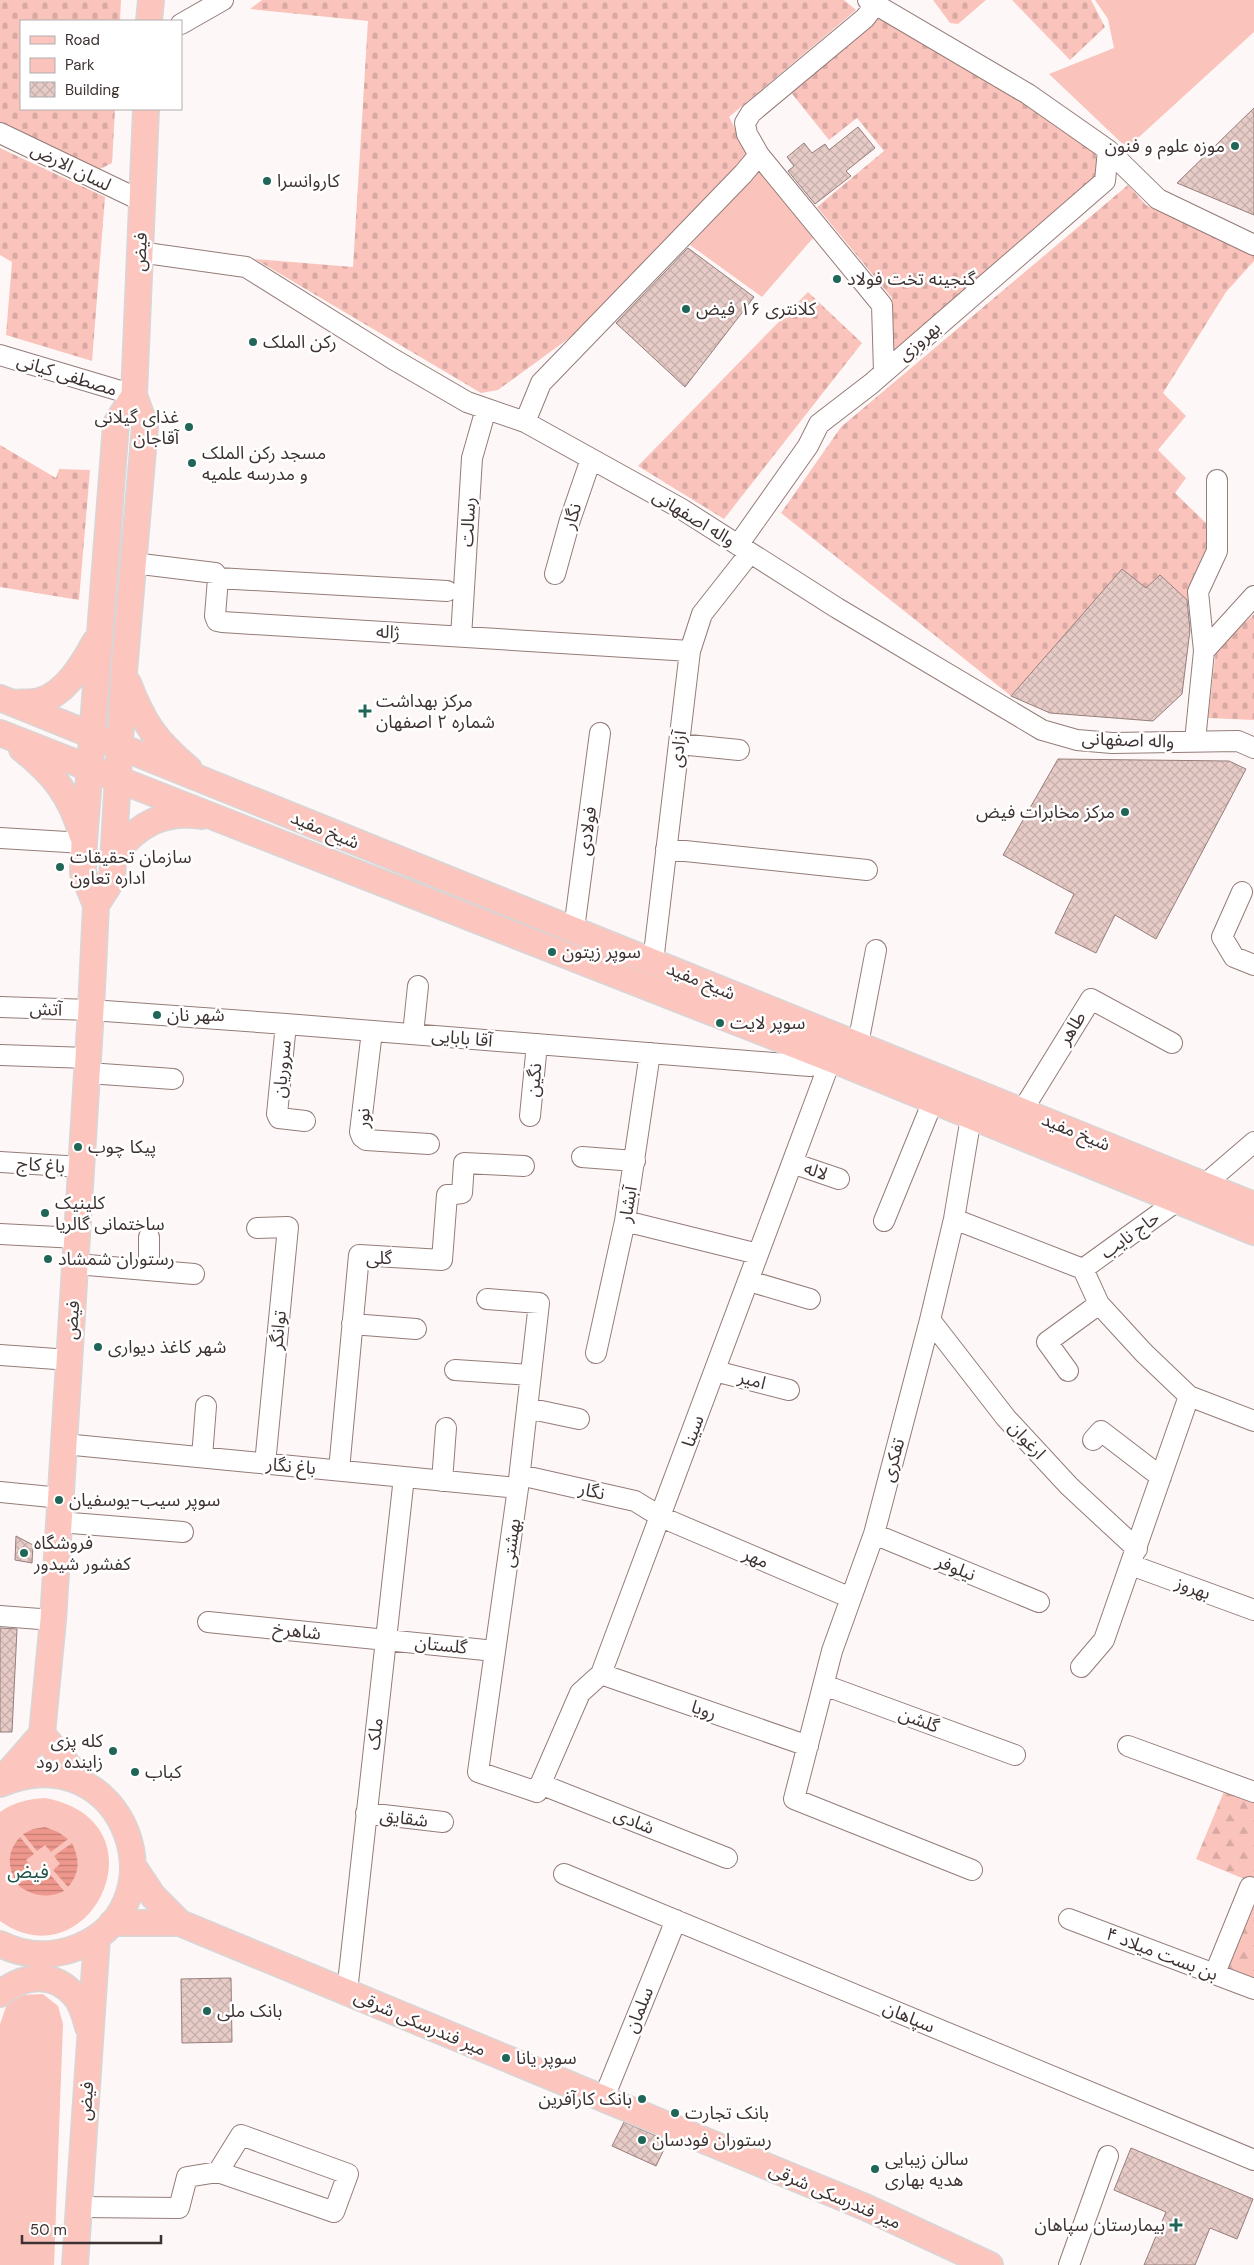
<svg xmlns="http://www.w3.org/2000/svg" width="1254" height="2265" font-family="'DM Sans','Noto Sans Arabic',sans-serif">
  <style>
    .green { fill: #fac4bc }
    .forest { fill: url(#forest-firs) }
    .cemetery { fill: url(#cemetery-stones) }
    .water { fill: url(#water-rules) }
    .building { fill: url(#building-cross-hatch); stroke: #977e7b }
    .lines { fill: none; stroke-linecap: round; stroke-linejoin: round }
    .minor-casing { stroke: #947c78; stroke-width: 22 }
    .major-casing { stroke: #d8d6d6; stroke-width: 28 }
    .minor { stroke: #fff; stroke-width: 20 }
    .major { stroke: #fcc5be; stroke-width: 25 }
    .poi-dot { fill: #206658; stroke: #fff; stroke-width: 2 }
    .labels { text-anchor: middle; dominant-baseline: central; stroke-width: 5; stroke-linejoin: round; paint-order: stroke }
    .poi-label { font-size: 18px; fill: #3d3231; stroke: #fff; text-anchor: start }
    .street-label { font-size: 18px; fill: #3d3231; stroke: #fff }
    .neighbourhood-label { font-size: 19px; fill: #1b5147; stroke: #fff }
  </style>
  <defs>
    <pattern id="forest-firs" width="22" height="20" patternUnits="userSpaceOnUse" patternTransform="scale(1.25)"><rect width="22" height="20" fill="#fac4bc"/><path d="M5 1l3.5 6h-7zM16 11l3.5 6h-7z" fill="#d7a9a2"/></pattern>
    <pattern id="cemetery-stones" width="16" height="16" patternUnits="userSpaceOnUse" patternTransform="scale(1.25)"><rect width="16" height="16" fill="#fac4bc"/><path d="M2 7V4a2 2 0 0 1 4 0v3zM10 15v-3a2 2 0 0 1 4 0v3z" fill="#d7a9a2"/></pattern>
    <pattern id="water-rules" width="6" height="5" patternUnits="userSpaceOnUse" patternTransform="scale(1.25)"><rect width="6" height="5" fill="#ee978c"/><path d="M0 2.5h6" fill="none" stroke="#c27c73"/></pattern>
    <pattern id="building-cross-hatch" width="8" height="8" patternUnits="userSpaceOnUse" patternTransform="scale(1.25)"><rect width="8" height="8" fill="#e6cbc7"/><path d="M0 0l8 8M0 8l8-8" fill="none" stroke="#c6afab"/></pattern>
  </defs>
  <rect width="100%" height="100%" fill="#fdf8f7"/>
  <path class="green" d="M1095,0H1254V32L1127,148L1049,74L1114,48L1108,19Z
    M759,171L813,238L762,297L690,245Z
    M45,1798C169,1821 90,1985 0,1921V1812C14,1802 28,1799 45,1798Z
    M43,1994L58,2006L63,2024L54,2265H0V2024L7,2004L23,1995Z"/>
  <path class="forest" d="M1225,1789L1254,1801V1883L1196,1859Z
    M1254,1890V1979L1223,1967Z"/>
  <path class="cemetery" d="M0,0H121L120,21H21V109H115L112,163L98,170L0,122Z
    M262,0H844L856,10L729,117L749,155L583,328L498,390L481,393L255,259L353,267L368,21L250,9Z
    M933,0H986L958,24L950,23Z
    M1012,0H1091L1105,27L1070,60Z
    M877,16L1017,96L1095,151L1099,173L892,353V298L817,207L884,151L857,118L829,140L789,90Z
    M0,148L105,197L92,361L6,335L12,262L0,255Z
    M1128,185L1146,205L1251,248L1254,254V261L1226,292L1163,393L1186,416L1158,450L1186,478L1175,493L1209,526V549L1193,576V606L1160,575L1146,588L1122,569L1011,696L781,513L841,427Z
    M808,292L862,343L724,519L638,466Z
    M0,445L56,478L59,469L90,470L79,600L0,587Z
    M1254,614V720L1208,718L1216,649Z"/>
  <path class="water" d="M45,1827L58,1832L68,1839L51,1852L45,1845L37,1851L23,1834L33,1829Z
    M20,1837L34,1854L26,1860L31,1866L15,1880C7,1863 8,1851 20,1837Z
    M72,1843C80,1860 80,1873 68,1887L53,1870L60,1864L54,1856Z
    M35,1871L42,1879L49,1873L64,1891C48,1899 31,1896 18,1885Z"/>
  <path class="building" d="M1254,108V215L1177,183Z
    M858,127L875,148L846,171L851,176L815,204L788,171L794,166L787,157L804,143L812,153L825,144L829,150Z
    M688,248L754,297L685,387L616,323Z
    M1122,569L1146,588L1160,575L1187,600L1190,630L1182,694L1153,721L1050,713L1011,696Z
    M1058,759L1229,761L1246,769L1156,939L1115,915L1096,953L1055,933L1074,894L1003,855Z
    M16,1536L33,1545L32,1563L15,1560Z
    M0,1628L17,1629L12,1732H0Z
    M231,1978L232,2042L182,2043L181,1979Z
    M624,2122L668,2141L656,2166L612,2146Z
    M1131,2148L1253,2199L1237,2239L1210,2228L1195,2265H1144L1166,2212L1114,2190Z"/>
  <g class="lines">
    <defs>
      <path id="minor" d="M868,0L1028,94L1108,150L1158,199L1254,245
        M875,5L865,18L751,113L745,123L747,134L759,155L882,305L884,372
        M181,24L223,0
        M0,133L142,201
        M139,252L246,267L393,359L467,402L525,422L680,508L837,608L1042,730L1077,740L1112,743L1238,741L1254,748
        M0,355L134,395
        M525,422L541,383L743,174L759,155
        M738,545L808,446L819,424L871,384L1105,181L1108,150
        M133,563L215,573L218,578L215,616L217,621L222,622L690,651
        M555,574L570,520L591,459
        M218,578L447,591
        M461,637L472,458L486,409
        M1204,651L1254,596
        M1195,741L1204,651L1198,592L1217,551V480
        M679,744L739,750
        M0,838L84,843
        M666,849L867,870
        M1242,892L1222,937L1234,957L1254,965
        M574,929L600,733
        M653,962L690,651L702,614L750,553
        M0,1007L91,1010L286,1024L810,1066L831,1059
        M286,1024L277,1114L279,1118L305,1121
        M372,1031L360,1132L362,1137L366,1140L429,1144
        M413,1034L418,986
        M858,1044L876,950
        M0,1055L88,1058
        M88,1073L173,1079
        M1022,1111L1091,999L1172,1043
        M530,1116L537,1044
        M971,1117L954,1219L930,1320L874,1534L832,1651L794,1799L972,1870
        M582,1157L635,1161
        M0,1162L82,1167
        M792,1163L839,1179
        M1204,1185L1254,1142
        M954,1219L1083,1269L1099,1304L1144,1353L1189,1396L1254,1421
        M625,1221L758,1254
        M884,1221L933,1101
        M257,1228L288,1227L265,1464
        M0,1234L77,1238
        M149,1237V1270
        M76,1264L194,1274
        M1083,1269L1177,1201
        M749,1281L810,1299
        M487,1299L539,1303L518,1488L478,1772L537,1792L580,1693L601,1674L831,1059
        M930,1320L1006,1418L1069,1486L1137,1549
        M352,1324L416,1329
        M596,1353L625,1221L650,1053
        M0,1355L70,1360
        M455,1370L531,1375
        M715,1371L789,1390
        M1068,1371L1047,1342L1099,1304
        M527,1408L579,1419
        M1093,1440L1101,1431L1161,1477
        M64,1444L518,1488
        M202,1457L206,1406
        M339,1470L359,1255L442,1260L447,1195L462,1193L464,1163L524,1166
        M520,1475L635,1501L661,1517L851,1598
        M442,1481L446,1428
        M0,1492L61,1498
        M59,1522L183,1532
        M874,1534L1039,1602
        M1131,1565L1254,1610
        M0,1616L53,1620
        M208,1622L495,1651
        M1081,1667L1104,1640L1189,1396
        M601,1674L808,1746
        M824,1685L1015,1755
        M1128,1746L1254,1792
        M540,1784L727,1858
        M366,1813L443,1822
        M564,1874L1254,2160
        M1069,1919L1254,1989
        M1215,1973L1250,1887
        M347,1992L404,1477
        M603,2100L676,1920
        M79,2207L179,2208L187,2177L218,2172L334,2212L348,2174L241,2135L218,2172
        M1069,2265L1108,2156"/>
      <path id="major" d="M149,21L151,0
        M128,683C144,724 155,740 189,769
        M0,698L1254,1205
        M12,703C21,702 32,703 40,701C66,693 83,664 95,642
        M0,733L846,1065L1254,1232
        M22,749C54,774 71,796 82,835
        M114,854C138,825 163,810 202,816
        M96,905L112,880L124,672L145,426L134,395L146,109
        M42,1734L53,1620L91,1010L96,905L83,873L84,843L116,424L134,395
        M42,1734L83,1783
        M0,1782L42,1734
        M0,1784C127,1731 187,1913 70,1950C47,1957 22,1955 0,1944
        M133,1866L153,1896L180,1923L865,2207L990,2265
        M112,1923H180
        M0,1994C22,1975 53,1971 74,1995C82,2003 85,2016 88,2027
        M75,2265L97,1937"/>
    </defs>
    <use href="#minor" class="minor-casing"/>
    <use href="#major" class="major-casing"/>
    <use href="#minor" class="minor"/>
    <use href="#major" class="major"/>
  </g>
  <g class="poi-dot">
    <circle cx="1235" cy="146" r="5"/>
    <circle cx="267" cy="181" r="5"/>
    <circle cx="837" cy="279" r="5"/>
    <circle cx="686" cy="309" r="5"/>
    <circle cx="253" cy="342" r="5"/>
    <circle cx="189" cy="427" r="5"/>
    <circle cx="192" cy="463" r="5"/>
    <path d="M362.5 703.5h5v5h5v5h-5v5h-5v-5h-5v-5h5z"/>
    <circle cx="1125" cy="812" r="5"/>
    <circle cx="60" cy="867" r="5"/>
    <circle cx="552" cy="952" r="5"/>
    <circle cx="157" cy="1015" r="5"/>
    <circle cx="720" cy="1023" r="5"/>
    <circle cx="78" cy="1147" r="5"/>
    <circle cx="45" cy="1213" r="5"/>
    <circle cx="48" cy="1259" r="5"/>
    <circle cx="98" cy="1347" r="5"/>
    <circle cx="59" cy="1500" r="5"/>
    <circle cx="24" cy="1553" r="5"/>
    <circle cx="113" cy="1751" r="5"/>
    <circle cx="135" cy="1772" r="5"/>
    <circle cx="207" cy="2011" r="5"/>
    <circle cx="506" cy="2058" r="5"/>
    <circle cx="642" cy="2099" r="5"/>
    <circle cx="675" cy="2113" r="5"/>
    <circle cx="642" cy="2140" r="5"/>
    <circle cx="875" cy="2169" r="5"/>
    <path d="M1173.5 2217.5h5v5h5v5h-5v5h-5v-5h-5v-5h5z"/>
  </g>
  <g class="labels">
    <g class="poi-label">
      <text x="1225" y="146" text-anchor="end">موزه علوم و فنون</text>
      <text x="277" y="181">کاروانسرا</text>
      <text x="847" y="279">گنجینه تخت فولاد</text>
      <text x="696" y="309">کلانتری ۱۶ فیض</text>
      <text x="263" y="342">رکن الملک</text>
      <text x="179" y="417" text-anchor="end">غذای گیلانی<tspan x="179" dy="21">آقاجان</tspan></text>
      <text x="202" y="453">مسجد رکن الملک<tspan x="202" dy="21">و مدرسه علمیه</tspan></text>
      <text x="376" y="701">مرکز بهداشت<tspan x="376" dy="21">شماره ۲ اصفهان</tspan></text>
      <text x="1115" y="812" text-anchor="end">مرکز مخابرات فیض</text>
      <text x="70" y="857">سازمان تحقیقات<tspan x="70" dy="21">اداره تعاون</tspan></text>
      <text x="562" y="952">سوپر زیتون</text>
      <text x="167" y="1015">شهر نان</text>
      <text x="730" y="1023">سوپر لایت</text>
      <text x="88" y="1147">پیکا چوب</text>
      <text x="55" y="1203">کلینیک<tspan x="55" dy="21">ساختمانی گالریا</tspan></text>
      <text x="58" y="1259">رستوران شمشاد</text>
      <text x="108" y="1347">شهر کاغذ دیواری</text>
      <text x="69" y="1500">سوپر سیب-یوسفیان</text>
      <text x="34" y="1543">فروشگاه<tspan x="34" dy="21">کفشور شیدور</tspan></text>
      <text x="103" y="1741" text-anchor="end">کله پزی<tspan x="103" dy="21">زاینده رود</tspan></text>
      <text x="145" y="1772">کباب</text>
      <text x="217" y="2011">بانک ملی</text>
      <text x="516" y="2058">سوپر یانا</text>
      <text x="632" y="2099" text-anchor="end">بانک کارآفرین</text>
      <text x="685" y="2113">بانک تجارت</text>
      <text x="652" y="2140">رستوران فودسان</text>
      <text x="885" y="2159">سالن زیبایی<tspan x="885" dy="21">هدیه بهاری</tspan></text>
      <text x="1165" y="2225" text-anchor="end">بیمارستان سپاهان</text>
    </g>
    <g class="street-label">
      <text transform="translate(71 167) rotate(26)">لسان الارض</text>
      <text transform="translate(140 252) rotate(-87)">فیض</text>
      <text transform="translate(919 341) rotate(-41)">بهروزی</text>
      <text transform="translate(67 375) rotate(17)">مصطفی کیانی</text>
      <text transform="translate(572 516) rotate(-73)">نگار</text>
      <text transform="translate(694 518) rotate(31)">واله اصفهانی</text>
      <text transform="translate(468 522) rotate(-87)">رسالت</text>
      <text transform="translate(388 632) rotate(3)">ژاله</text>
      <text transform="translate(1128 740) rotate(2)">واله اصفهانی</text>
      <text transform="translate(678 749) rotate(-83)">آزادی</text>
      <text transform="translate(325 830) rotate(22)">شیخ مفید</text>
      <text transform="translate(587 831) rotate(-82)">فولادی</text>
      <text transform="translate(701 981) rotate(22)">شیخ مفید</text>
      <text transform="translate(46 1009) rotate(2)">آتش</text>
      <text transform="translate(1072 1028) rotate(-58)">طاهر</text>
      <text transform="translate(462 1038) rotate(5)">آقا بابایی</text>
      <text transform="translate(282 1069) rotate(-84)">سروریان</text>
      <text transform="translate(534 1080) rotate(-85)">نگین</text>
      <text transform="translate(363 1118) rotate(-87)">نور</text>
      <text transform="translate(1076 1132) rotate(22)">شیخ مفید</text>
      <text transform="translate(41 1165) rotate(4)">باغ کاج</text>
      <text transform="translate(816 1171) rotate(19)">لاله</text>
      <text transform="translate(628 1204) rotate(-80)">آبشار</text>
      <text transform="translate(1130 1235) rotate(-36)">حاج نایب</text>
      <text x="379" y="1258">گلی</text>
      <text transform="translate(72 1320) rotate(-86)">فیض</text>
      <text transform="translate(278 1330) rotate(-84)">توانگر</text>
      <text transform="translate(752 1380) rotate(15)">امیر</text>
      <text transform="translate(693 1431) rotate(-70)">سینا</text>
      <text transform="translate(1027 1440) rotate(47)">ارغوان</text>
      <text transform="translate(893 1460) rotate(-75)">تفکری</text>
      <text transform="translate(291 1466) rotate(5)">باغ نگار</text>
      <text transform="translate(592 1491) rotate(13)">نگار</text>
      <text transform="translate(511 1543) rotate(-82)">بهشتی</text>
      <text transform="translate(756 1558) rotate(23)">مهر</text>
      <text transform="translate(956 1568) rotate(22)">نیلوفر</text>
      <text transform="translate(1193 1588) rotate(20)">بهروز</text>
      <text transform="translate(297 1631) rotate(6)">شاهرخ</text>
      <text transform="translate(441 1645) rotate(6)">گلستان</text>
      <text transform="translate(704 1710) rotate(19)">رویا</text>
      <text transform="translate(919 1720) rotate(20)">گلشن</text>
      <text transform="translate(375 1734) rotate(-83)">ملک</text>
      <text transform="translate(404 1818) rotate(7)">شقایق</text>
      <text transform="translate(634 1821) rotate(22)">شادی</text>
      <text transform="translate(1162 1954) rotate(21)">بن بست میلاد ۴</text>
      <text transform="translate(639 2010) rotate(-68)">سلمان</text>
      <text transform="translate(909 2017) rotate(23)">سپاهان</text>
      <text transform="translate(420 2023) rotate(23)">میر فندرسکی شرقی</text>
      <text transform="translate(86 2101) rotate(-86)">فیض</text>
      <text transform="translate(835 2196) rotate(23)">میر فندرسکی شرقی</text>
    </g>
    <g class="neighbourhood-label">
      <text x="28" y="1871">فیض</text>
    </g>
  </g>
  <rect x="20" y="20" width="162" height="90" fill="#ffffff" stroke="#b1adad"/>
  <rect x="30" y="36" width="25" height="8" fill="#fcc5be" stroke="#b1adad"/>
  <text x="65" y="45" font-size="15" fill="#3d3231">Road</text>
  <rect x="30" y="58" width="25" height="15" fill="#fac4bc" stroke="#b1adad"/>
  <text x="65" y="70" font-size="15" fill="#3d3231">Park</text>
  <rect x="30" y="82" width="25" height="15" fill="url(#building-cross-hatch)" stroke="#b1adad"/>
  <text x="65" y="95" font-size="15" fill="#3d3231">Building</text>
  <path d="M22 2235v8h139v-8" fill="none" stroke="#3d3231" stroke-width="2.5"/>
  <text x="30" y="2235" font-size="15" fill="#3d3231" stroke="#ffffff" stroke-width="4" paint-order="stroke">50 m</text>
</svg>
